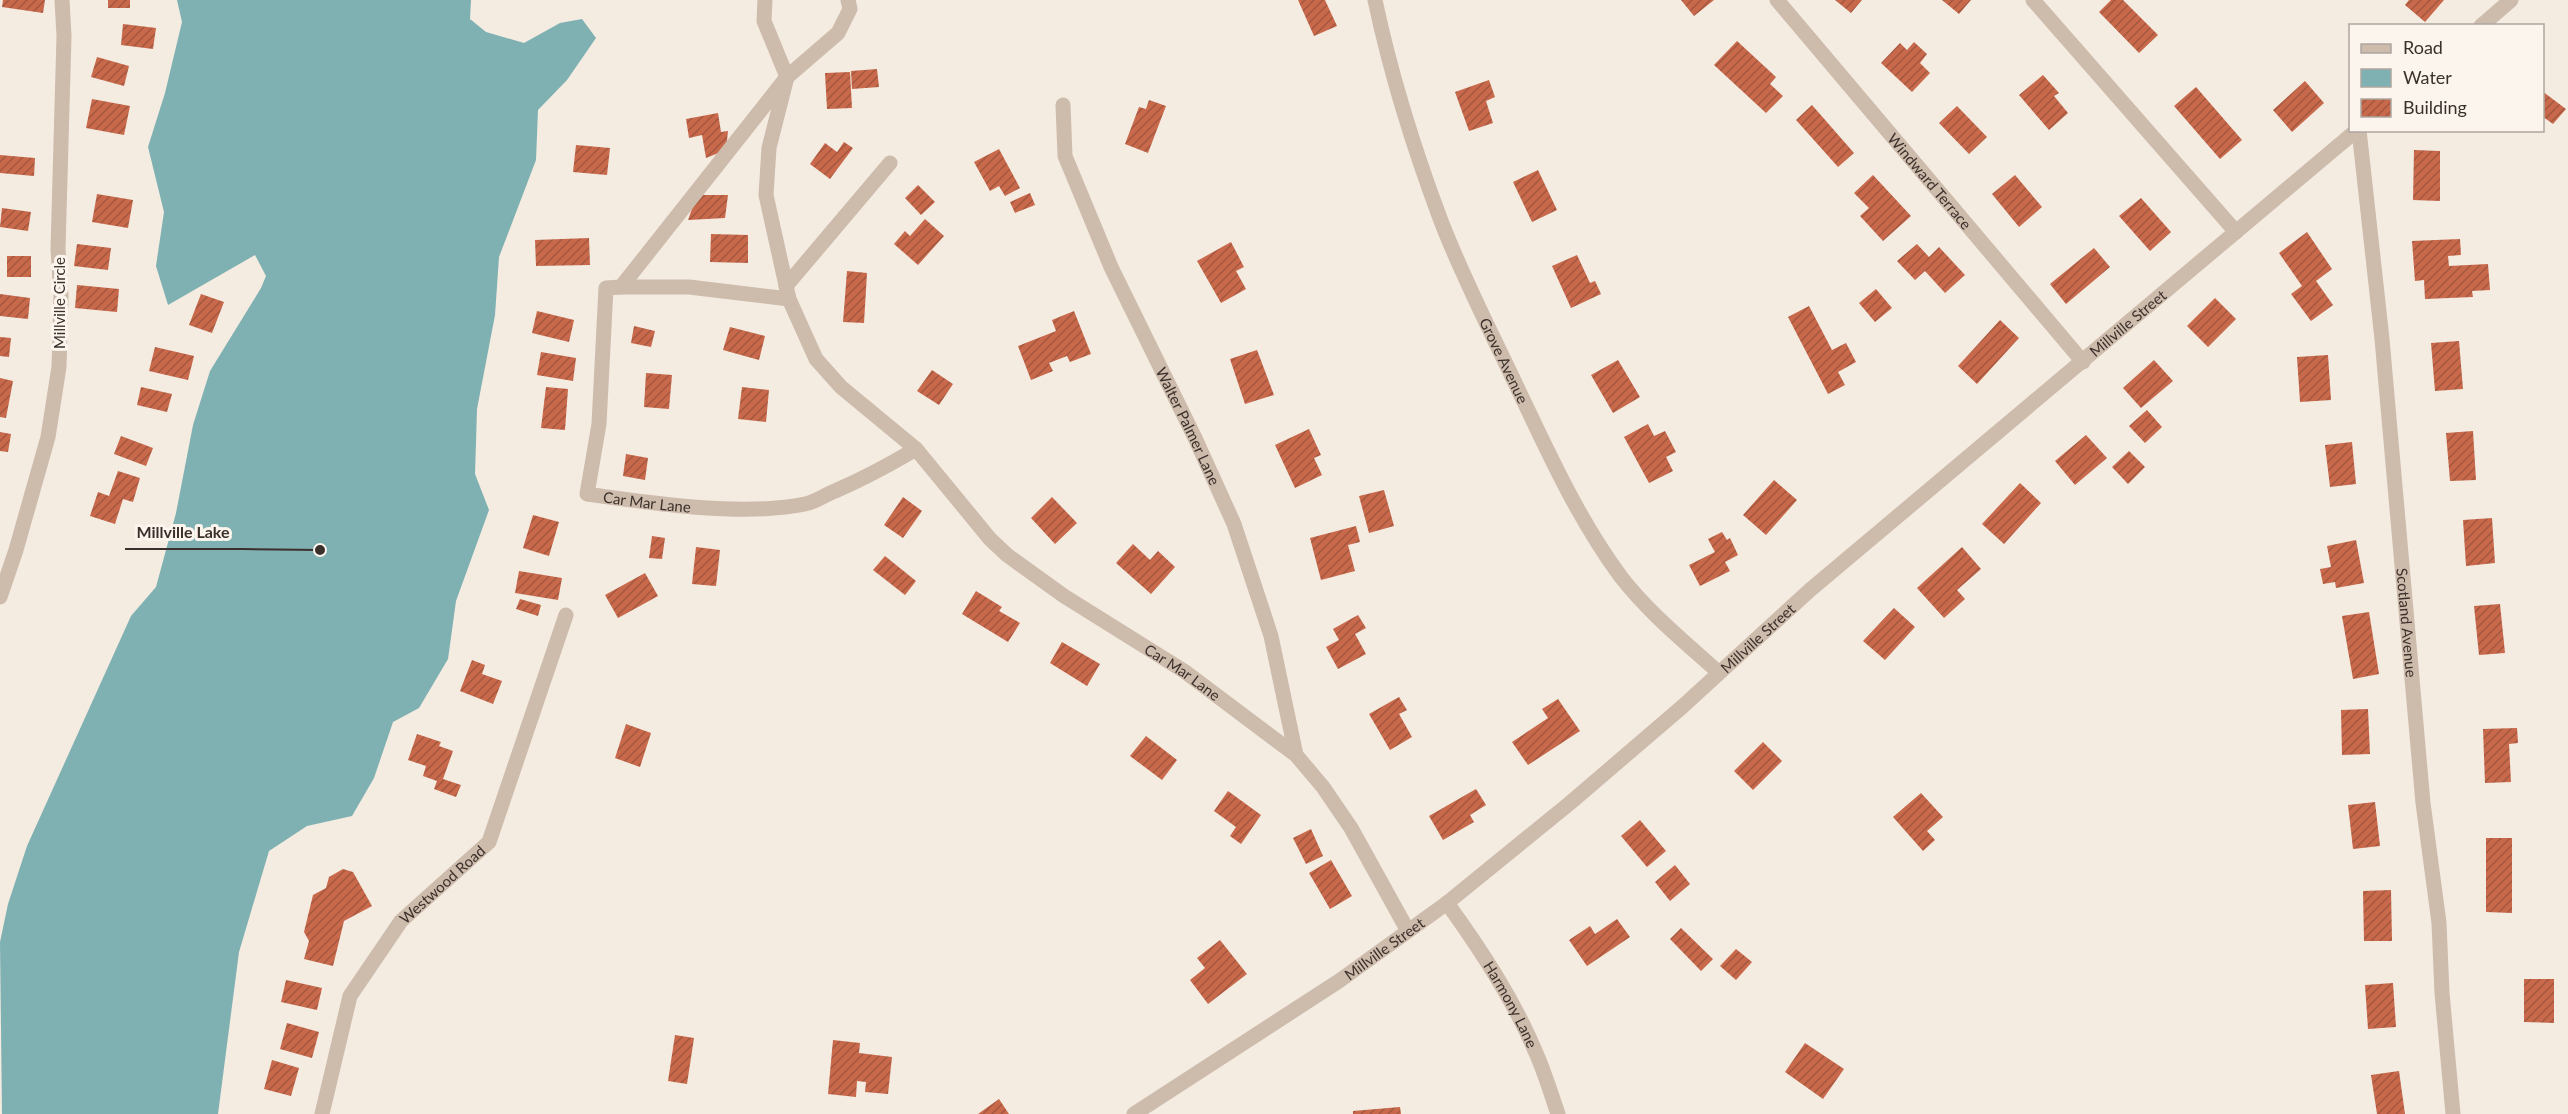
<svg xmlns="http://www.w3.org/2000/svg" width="2568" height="1114" font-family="Lato,sans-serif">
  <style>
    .water { fill: #7fb0b2 }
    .building { fill: url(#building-hatch) }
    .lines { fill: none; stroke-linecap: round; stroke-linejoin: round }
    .minor { stroke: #cdbbac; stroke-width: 15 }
    .labels { text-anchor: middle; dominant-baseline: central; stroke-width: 6; stroke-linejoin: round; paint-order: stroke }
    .street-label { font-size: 15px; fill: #3b302b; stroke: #fbf5ee }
    .leader { fill: none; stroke: #3b302b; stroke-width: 2 }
    .callout-dot { fill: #3b302b; stroke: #fbf5ee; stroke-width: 2 }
    .callout-label { font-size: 16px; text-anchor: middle; font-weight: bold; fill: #3b302b; stroke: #fbf5ee; stroke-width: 6; stroke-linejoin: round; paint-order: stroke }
  </style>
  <defs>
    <pattern id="building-hatch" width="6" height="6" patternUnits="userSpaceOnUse" patternTransform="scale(1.5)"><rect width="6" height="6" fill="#c8694b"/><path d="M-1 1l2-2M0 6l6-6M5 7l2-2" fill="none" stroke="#a4573f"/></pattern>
  </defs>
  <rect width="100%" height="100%" fill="#f4ebe1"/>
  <path class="water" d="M177,0H471L470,19L486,32L524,43L560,23L582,19L596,38L567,80L538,110L536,160L499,257L495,315L477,409L475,474L489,510L456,601L448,659L419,708L393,722L374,778L352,816L307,826L269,851L239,952L218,1114H2L0,942L8,904L27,846L131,616L156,587L176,513L193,425L210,371L261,288L266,276L255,255L168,305L156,266L164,212L148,147L165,93L182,22Z"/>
  <path class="building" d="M3,0H45L43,13L2,7Z
    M108,0H130V8H108Z
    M1298,0H1325L1337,26L1314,36Z
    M1681,0H1714L1694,16Z
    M1835,0H1862L1851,13Z
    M1942,0H1971L1959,14Z
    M2111,0H2123L2158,35L2139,53L2099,12Z
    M2409,0H2444L2425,22L2405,5Z
    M123,24L156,28L153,49L121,45Z
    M1737,41L1776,77L1770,84L1783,96L1766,113L1714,65Z
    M1914,42L1927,54L1920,63L1930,73L1912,92L1881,63L1900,43L1907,50Z
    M97,57L129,66L124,86L91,77Z
    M877,69L879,87L852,89L851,71Z
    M850,72L852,108L827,109L825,73Z
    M2043,75L2059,93L2054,96L2068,113L2049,130L2019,95Z
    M1489,80L1495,97L1486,101L1493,123L1469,131L1455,92Z
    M2305,81L2324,103L2292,132L2273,110Z
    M2196,87L2242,140L2220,159L2174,106Z
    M2542,91L2566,109L2553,124L2542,116Z
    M92,99L130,106L124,135L86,128Z
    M1149,100L1166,106L1148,153L1125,144L1139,107L1146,109Z
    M1812,105L1854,153L1838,167L1796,120Z
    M1957,106L1987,137L1969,154L1939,123Z
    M718,113L721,132L728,131L726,150L706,158L702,135L689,138L686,119Z
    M844,142L853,148L830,179L810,164L825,143L837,152Z
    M576,145L610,148L607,175L573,172Z
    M999,149L1020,188L1005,196L999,186L990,191L974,162Z
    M2414,150L2440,151V201L2413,200Z
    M0,155L35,158L34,176L0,173Z
    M1538,170L1557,210L1532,222L1513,182Z
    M1873,175L1911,216L1883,241L1860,216L1869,208L1854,193Z
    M2015,175L2042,207L2019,227L1992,194Z
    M918,185L935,202L921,215L905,198Z
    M1030,193L1035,205L1015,213L1010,202Z
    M97,194L133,200L128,228L92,222Z
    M697,195H728L725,218L688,220Z
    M2141,198L2171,232L2150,251L2119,216Z
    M2,208L31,212L28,231L0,227Z
    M925,219L944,236L918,265L894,244L905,231L910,236Z
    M2307,232L2332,269L2316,281L2333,305L2311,321L2291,294L2302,286L2279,253Z
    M711,234L748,235V263L710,262Z
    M589,238L590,265L536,266L535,240Z
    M2460,239L2461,255L2448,256L2449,266L2488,264L2490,290L2472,291L2473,297L2425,299L2424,280L2415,281L2412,241Z
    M1231,242L1244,267L1236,271L1246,289L1221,303L1197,261Z
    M77,244L111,248L108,270L74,266Z
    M1917,244L1929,257L1939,247L1965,275L1945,293L1925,271L1915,280L1897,261Z
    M2094,248L2110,267L2066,304L2050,284Z
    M1577,255L1590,283L1595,281L1601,294L1571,308L1552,266Z
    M7,256H31V277H7Z
    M847,271L867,273L864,323L843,322Z
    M77,285L119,289L117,312L75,308Z
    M1876,289L1892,308L1875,322L1859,303Z
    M0,294L30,298L28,319L0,316Z
    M201,294L224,302L212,333L189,325Z
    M2215,298L2236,319L2208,347L2187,326Z
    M1809,306L1832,350L1846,343L1856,362L1838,372L1845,385L1828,394L1788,317Z
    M537,311L574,320L569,342L532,333Z
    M1074,311L1091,354L1070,362L1067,356L1049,363L1053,371L1031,380L1018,346L1056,331L1052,320Z
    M2000,320L2019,338L1977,384L1958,366Z
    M634,326L655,331L651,347L631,343Z
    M730,327L765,336L759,360L723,350Z
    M0,337L11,338L9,357L0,356Z
    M2459,341L2463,389L2435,391L2431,343Z
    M155,347L194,356L188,380L149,371Z
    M1257,350L1274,395L1245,404L1230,359Z
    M541,352L576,358L573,381L537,375Z
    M2328,355L2331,400L2300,402L2297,357Z
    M1618,360L1640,397L1613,413L1591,375Z
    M2154,360L2173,381L2141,408L2123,388Z
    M932,370L953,384L939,405L917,391Z
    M646,373L672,375L669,409L644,407Z
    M0,378L13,381L6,418L0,417Z
    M141,387L172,394L167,412L137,405Z
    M546,387L568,389L565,430L541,428Z
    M742,387L769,390L766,422L738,419Z
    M2147,410L2162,427L2145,443L2129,426Z
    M1648,424L1654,436L1665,431L1676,452L1666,457L1673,471L1649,483L1624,437Z
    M1309,429L1321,455L1314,458L1322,475L1295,488L1275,445Z
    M2473,431L2476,480L2450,481L2446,433Z
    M0,432L11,434L8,452L0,451Z
    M2086,435L2107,458L2075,485L2055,461Z
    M121,436L153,448L146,466L114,454Z
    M2352,442L2356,484L2330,487L2325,445Z
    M2129,451L2145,467L2128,484L2112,467Z
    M626,454L648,458L645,480L623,476Z
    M118,471L140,478L133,502L123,499L115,524L90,516L98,492L109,496Z
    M1774,480L1797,500L1766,535L1743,515Z
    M2020,483L2041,503L2004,544L1982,524Z
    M1384,490L1394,526L1369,533L1359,496Z
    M903,497L922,511L903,538L884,525Z
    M1052,497L1077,523L1055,544L1031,518Z
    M533,515L559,522L549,556L523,548Z
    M2492,518L2495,563L2466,566L2463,520Z
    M1356,526L1360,542L1348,545L1355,571L1321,580L1310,538Z
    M1722,532L1727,540L1730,538L1738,555L1725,562L1730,571L1700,586L1689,565L1715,552L1708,539Z
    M652,536L665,538L662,559L649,558Z
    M2356,540L2364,583L2336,588L2335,582L2323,584L2320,569L2331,567L2327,546Z
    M1133,544L1150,560L1158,551L1175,567L1151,594L1116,563Z
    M696,547L720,550L716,586L692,584Z
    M1962,547L1981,569L1957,590L1965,599L1944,618L1917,588Z
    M885,556L916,581L905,595L873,570Z
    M519,571L562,578L558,600L515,593Z
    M645,573L658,596L618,618L605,595Z
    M976,591L1002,607L999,611L1020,623L1008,642L962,614Z
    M520,599L541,605L538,616L516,609Z
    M2500,604L2505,653L2479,655L2474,606Z
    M1894,608L1915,627L1885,660L1863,641Z
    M2369,612L2379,674L2353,679L2342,616Z
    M1358,615L1366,628L1355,634L1366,654L1338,669L1326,647L1339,640L1333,629Z
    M1062,642L1100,664L1087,686L1050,663Z
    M472,660L485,665L482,674L502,681L493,704L460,691Z
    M1399,697L1407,710L1399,714L1412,737L1390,750L1369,714Z
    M1558,699L1580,731L1528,765L1512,742L1548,718L1542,709Z
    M2368,709L2370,754L2342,755L2341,710Z
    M626,724L651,733L640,767L615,758Z
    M2517,728L2518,743L2509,744L2511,782L2485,783L2483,729Z
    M417,734L441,742L439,746L453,751L443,779L461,785L456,797L434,789L437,781L423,776L426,766L408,760Z
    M1146,736L1177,760L1162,780L1130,756Z
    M1763,742L1782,761L1753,790L1734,771Z
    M1476,789L1486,805L1470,815L1474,822L1443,840L1429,816Z
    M1228,791L1261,815L1241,844L1230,836L1236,827L1214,811Z
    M1921,793L1943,817L1927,831L1935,840L1923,851L1893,817Z
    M2375,802L2380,846L2353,849L2348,805Z
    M1640,820L1666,851L1647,867L1621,836Z
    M1311,829L1323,856L1306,864L1293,838Z
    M2486,838H2512V913L2486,912Z
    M1331,860L1352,896L1330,909L1309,873Z
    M1675,865L1690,884L1670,901L1655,882Z
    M343,869L353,872L372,906L344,921L333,966L304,959L309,941L304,932L313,895L326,888L329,877Z
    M2391,890L2392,941H2364L2363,891Z
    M1617,919L1630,937L1587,966L1569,940L1590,926L1595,934Z
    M1681,928L1713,959L1701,971L1670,939Z
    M1220,940L1247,974L1208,1004L1190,980L1205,968L1197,958Z
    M1736,949L1752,962L1736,980L1720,966Z
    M2524,979H2554V1023L2524,1022Z
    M286,980L322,988L317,1010L281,1002Z
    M2393,983L2396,1027L2368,1029L2365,985Z
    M287,1023L319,1032L312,1058L280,1049Z
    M675,1035L694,1038L687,1084L668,1081Z
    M833,1040L860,1043L859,1053L892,1057L888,1094L865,1092L866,1082L857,1081L856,1097L828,1094Z
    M1805,1043L1844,1069L1823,1099L1785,1072Z
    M272,1060L299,1068L291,1096L264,1089Z
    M2399,1071L2405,1114H2377L2371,1075Z
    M999,1099L1009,1114H978Z
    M1400,1107L1401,1114H1353V1111Z"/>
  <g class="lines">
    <g class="minor">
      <path id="s1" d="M765,0L764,21L787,77L769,148L766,195L789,299L816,359L841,387L916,449L990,539L1007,555L1064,596L1184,671L1296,755L1323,787L1351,828L1408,931"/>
      <path id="s2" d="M848,0L850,9L838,33L787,77L621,287L606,288L599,424L587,494C650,503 743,517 805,504C815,502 825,495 835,491C863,479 889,465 916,449"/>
      <path id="s3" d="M1375,0C1391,76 1414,149 1441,221C1463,278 1491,332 1517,387C1548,452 1578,519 1621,577C1649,613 1685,642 1718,672"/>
      <path id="s4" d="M1777,0L2083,362"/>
      <path d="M2033,0L2236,232"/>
      <path d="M2481,26L2511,0"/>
      <path id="s5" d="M1063,105L1065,156L1111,267L1195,438L1234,524L1271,636L1296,755"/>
      <path id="s6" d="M2359,130L2382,339L2423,803L2439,923L2442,993L2453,1114"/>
      <path d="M786,286L890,163"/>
      <path d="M621,287H689L789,299"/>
      <path d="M0,597L16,550L48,437L59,367L61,296L58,249L64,36L62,0"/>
      <path id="s7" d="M1447,903C1481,950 1514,1000 1536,1053C1545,1073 1551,1094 1558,1114"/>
      <path id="s8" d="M322,1114L350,996L401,921L489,842L566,615"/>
      <path id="s9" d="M1134,1114L1339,981L1447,903L1570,803L1682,707L1810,590L2357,130"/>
    </g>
  </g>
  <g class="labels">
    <g class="street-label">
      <text stroke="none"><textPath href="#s4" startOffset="237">Windward Terrace</textPath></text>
      <text transform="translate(59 303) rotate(-90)">Millville Circle</text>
      <text stroke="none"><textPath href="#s9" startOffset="1272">Millville Street</textPath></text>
      <text stroke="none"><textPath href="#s3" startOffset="384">Grove Avenue</textPath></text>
      <text stroke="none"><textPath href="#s5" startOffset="348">Walter Palmer Lane</textPath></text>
      <text stroke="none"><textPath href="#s2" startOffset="654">Car Mar Lane</textPath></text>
      <text stroke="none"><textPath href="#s6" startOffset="495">Scotland Avenue</textPath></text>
      <text stroke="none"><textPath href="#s9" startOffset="786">Millville Street</textPath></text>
      <text stroke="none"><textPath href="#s1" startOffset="860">Car Mar Lane</textPath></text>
      <text stroke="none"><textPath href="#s8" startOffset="267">Westwood Road</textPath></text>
      <text stroke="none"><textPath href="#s9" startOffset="300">Millville Street</textPath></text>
      <text stroke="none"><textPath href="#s7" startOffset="120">Harmony Lane</textPath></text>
    </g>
  </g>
  <path class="leader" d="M320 550L242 549H125"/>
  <circle class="callout-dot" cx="320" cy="550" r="6"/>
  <g class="callout-label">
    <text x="183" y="538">Millville Lake</text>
  </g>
  <rect x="2349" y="24" width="195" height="108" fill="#fbf5ee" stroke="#aea6a0" stroke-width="1.5"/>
  <rect x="2361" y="44" width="30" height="9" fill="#cdbbac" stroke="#aea6a0" stroke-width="1.5"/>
  <text x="2403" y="54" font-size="18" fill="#3b302b">Road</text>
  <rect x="2361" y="69" width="30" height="18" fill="#7fb0b2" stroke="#aea6a0" stroke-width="1.5"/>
  <text x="2403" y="84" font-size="18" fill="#3b302b">Water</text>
  <rect x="2361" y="99" width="30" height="18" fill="url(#building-hatch)" stroke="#aea6a0" stroke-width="1.5"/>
  <text x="2403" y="114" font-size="18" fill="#3b302b">Building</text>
</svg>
